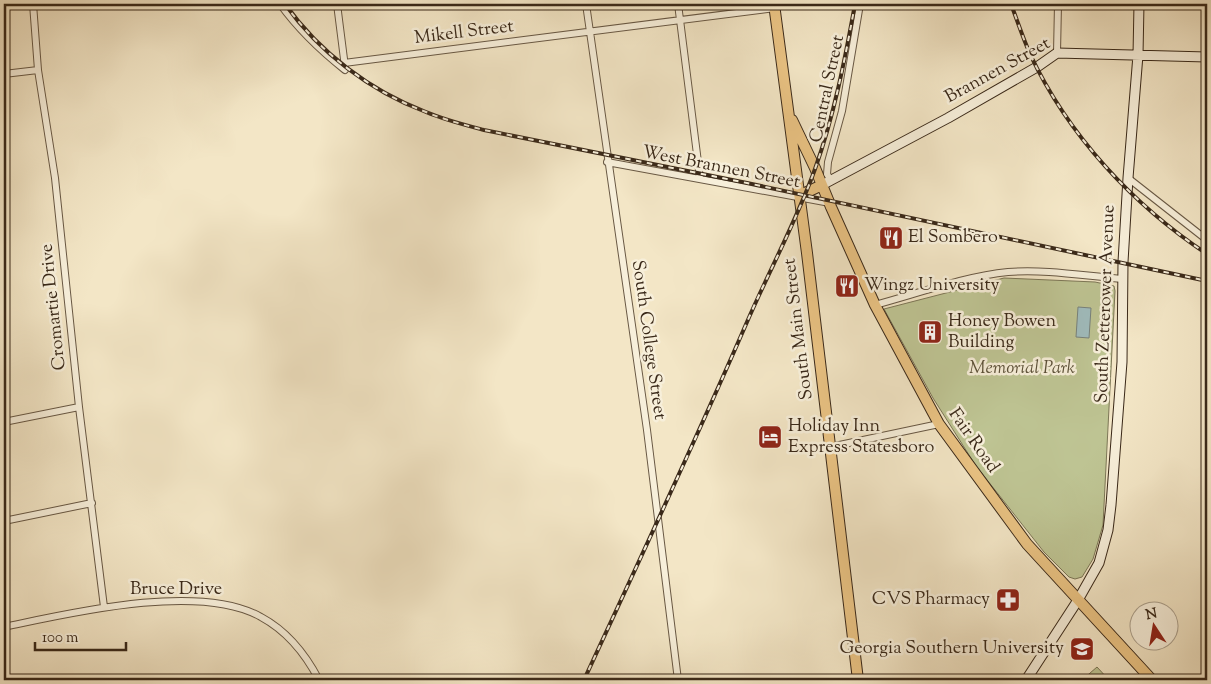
<svg xmlns="http://www.w3.org/2000/svg" width="1211" height="684" font-family="'Sorts Mill Goudy',serif">
  <style>
    .green { fill: #bec493; stroke: #7c7656 }
    .water { fill: #a0bdbf; stroke: #77827d }
    .lines { fill: none; stroke-linecap: round; stroke-linejoin: round }
    .street-casing { stroke: #685844; stroke-width: 8 }
    .secondary-casing { stroke: #3a2919; stroke-width: 11 }
    .primary-casing { stroke: #3a2919; stroke-width: 12 }
    .street { stroke: #f7efda; stroke-width: 6 }
    .secondary { stroke: #f7efda; stroke-width: 9 }
    .primary { stroke: #eac383; stroke-width: 10 }
    .rail-casing { stroke: #3a2919; stroke-width: 4 }
    .rail { stroke: #f7efda; stroke-width: 2; stroke-dasharray: 5.5; stroke-linecap: butt }
    .labels { text-anchor: middle; dominant-baseline: central; stroke-width: 5; stroke-linejoin: round; paint-order: stroke }
    .street-label { font-size: 18px; fill: #3a2919; stroke: #f7efda }
    .poi-label { font-size: 18px; fill: #3a2919; stroke: #f7efda; text-anchor: start }
    .park-label { font-size: 18px; font-style: italic; fill: #5b5038; stroke: #f7efda }
  </style>
  <rect width="100%" height="100%" fill="#f3e6c6"/>
  <filter id="stains"><feTurbulence type="fractalNoise" baseFrequency=".004" numOctaves="4"/><feColorMatrix values="0 0 0 0 .2 0 0 0 0 .09 0 0 0 0 .02 0 0 0 .5 -.17"/></filter>
  <radialGradient id="worn" r=".72"><stop offset=".6" stop-color="#630" stop-opacity="0"/><stop offset="1" stop-color="#630" stop-opacity=".3"/></radialGradient>
  <path class="green" d="M1004,278L1095,282L1114,286L1115,291L1103,525L1093,559L1082,577L1075,579L1069,577L1044,552L976,466L933,398L884,309Z
    M1097,667L1109,680H1082Z"/>
  <path class="water" d="M1078,307L1091,308L1089,338L1076,337Z"/>
  <g class="lines">
    <defs>
      <path id="street" d="M33,4L38,70L55,178L79,407L104,607
        M280,4C298,29 321,51 345,70
        M337,4L345,67
        M586,4L647,430L678,680
        M678,4L700,178
        M1057,53L1058,4
        M344,63L775,8
        M4,74L38,70
        M607,162L830,203
        M1128,178L1207,240
        M831,181L827,174L828,162L842,111L860,4
        M875,305C916,294 966,276 1008,272C1046,269 1085,276 1123,279
        M4,422L79,407
        M830,447L939,424
        M4,521L92,503
        M4,627C70,613 200,582 261,617C287,631 306,655 319,680
        M1012,680L1027,678"/>
      <path id="secondary" d="M822,185L948,118L1037,67L1057,53L1207,57
        M1026,680L1078,600L1099,563L1108,530L1111,505L1122,362L1123,262L1128,178L1138,55L1139,4"/>
      <path id="primary" d="M774,4L807,253L858,680
        M792,120L815,168L831,207L875,305L939,424L1027,544L1152,680
        M799,194L805,193L822,185"/>
    </defs>
    <use href="#street" class="street-casing"/>
    <use href="#secondary" class="secondary-casing"/>
    <use href="#primary" class="primary-casing"/>
    <use href="#street" class="street"/>
    <use href="#secondary" class="secondary"/>
    <use href="#primary" class="primary"/>
    <defs>
      <path id="rail" d="M285,4C319,52 370,91 426,112C445,120 465,125 484,130L747,183L1207,281
        M1011,4C1017,20 1023,38 1030,54C1068,135 1133,205 1207,254
        M584,680C639,561 695,442 747,322C769,271 796,222 815,169C834,116 845,59 855,4"/>
    </defs>
    <use href="#rail" class="rail-casing"/>
    <use href="#rail" class="rail"/>
  </g>
  <defs>
    <symbol id="restaurant-square" viewBox="-11 -11 22 22"><rect x="-9" y="-9" width="18" height="18" rx="4" fill="#8f2418" stroke="#f7efda"/><path d="M-5-6h1v4h1v-4h1v4h1v-4h1v5L-1.5 .5V6h-2V.5L-5-1ZM5-6V6H3V1.5H1.5Q1.5-4 5-6Z" fill="#fff"/></symbol>
    <symbol id="building-square" viewBox="-11 -11 22 22"><rect x="-9" y="-9" width="18" height="18" rx="4" fill="#8f2418" stroke="#f7efda"/><path d="M-4-6H4V6H1V3H-1V6H-4ZM-2.5-4.3h1.7v1.8h-1.7ZM.8-4.3h1.7v1.8H.8ZM-2.5-1h1.7V.8h-1.7ZM.8-1h1.7V.8H.8Z" fill="#fff"/></symbol>
    <symbol id="hotel-square" viewBox="-11 -11 22 22"><rect x="-9" y="-9" width="18" height="18" rx="4" fill="#8f2418" stroke="#f7efda"/><path d="M-6-4.5h1.5V1H6V5H4.5V3h-9V5H-6ZM-4 0a1.8 1.8 0 1 1 3.6 0ZM.5 0V-2.5h3Q6-2.5 6 0Z" fill="#fff"/></symbol>
    <symbol id="pharmacy-square" viewBox="-11 -11 22 22"><rect x="-9" y="-9" width="18" height="18" rx="4" fill="#8f2418" stroke="#f7efda"/><path d="M-2-6h4v4h4v4h-4v4h-4v-4h-4v-4h4Z" fill="#fff"/></symbol>
    <symbol id="university-square" viewBox="-11 -11 22 22"><rect x="-9" y="-9" width="18" height="18" rx="4" fill="#8f2418" stroke="#f7efda"/><path d="M0-5L7-2L0 1L-7-2ZM-4 1L0 2.5L4 1V4Q0 6-4 4Z" fill="#fff"/></symbol>
  </defs>
  <g fill-rule="evenodd">
    <use href="#restaurant-square" x="877" y="224" width="28" height="28"/>
    <use href="#restaurant-square" x="833" y="272" width="28" height="28"/>
    <use href="#building-square" x="916" y="318" width="28" height="28"/>
    <use href="#hotel-square" x="756" y="423" width="28" height="28"/>
    <use href="#pharmacy-square" x="994" y="586" width="28" height="28"/>
    <use href="#university-square" x="1068" y="635" width="28" height="28"/>
  </g>
  <g class="labels">
    <g class="street-label">
      <text transform="translate(464 33) rotate(-7)">Mikell Street</text>
      <text transform="translate(998 71) rotate(-29)">Brannen Street</text>
      <text transform="translate(828 89) rotate(-78)">Central Street</text>
      <text transform="translate(721 168) rotate(11)">West Brannen Street</text>
      <text transform="translate(1106 304) rotate(-88)">South Zetterower Avenue</text>
      <text transform="translate(54 307) rotate(-96)">Cromartie Drive</text>
      <text transform="translate(799 329) rotate(-97)">South Main Street</text>
      <text transform="translate(648 340) rotate(82)">South College Street</text>
      <text transform="translate(973 441) rotate(55)">Fair Road</text>
      <text x="176" y="590">Bruce Drive</text>
    </g>
    <g class="poi-label">
      <text x="908" y="238">El Sombero</text>
      <text x="864" y="286">Wingz University</text>
      <text x="948" y="322">Honey Bowen<tspan x="948" dy="21">Building</tspan></text>
      <text x="788" y="427">Holiday Inn<tspan x="788" dy="21">Express Statesboro</tspan></text>
      <text x="990" y="600" text-anchor="end">CVS Pharmacy</text>
      <text x="1064" y="649" text-anchor="end">Georgia Southern University</text>
    </g>
    <g class="park-label">
      <text x="1022" y="369">Memorial Park</text>
    </g>
  </g>
  <rect width="1211" height="684" fill="none" stroke="#f3e6c6" stroke-width="20"/>
  <rect x="5" y="5" width="1201" height="674" fill="none" stroke="#3a2919" stroke-width="2.5"/>
  <rect x="10" y="10" width="1191" height="664" fill="none" stroke="#3a2919"/>
  <g transform="translate(1154 626) rotate(348)"><circle r="24" fill="#f7efda" stroke="#aba08d"/>
  <path d="M0-4L9 19L0 12L-9 19Z" fill="#8f2418"/>
  <text y="-8" font-size="14" font-weight="bold" text-anchor="middle" fill="#3a2919">N</text>
  </g>
  <path d="M35 642v8h91v-8" fill="none" stroke="#3a2919" stroke-width="2.5"/>
  <text x="42" y="642" font-size="15" fill="#3a2919" stroke="#f7efda" stroke-width="4" paint-order="stroke">100 m</text>
  <rect width="100%" height="100%" filter="url(#stains)"/>
  <rect width="100%" height="100%" fill="url(#worn)"/>
</svg>
